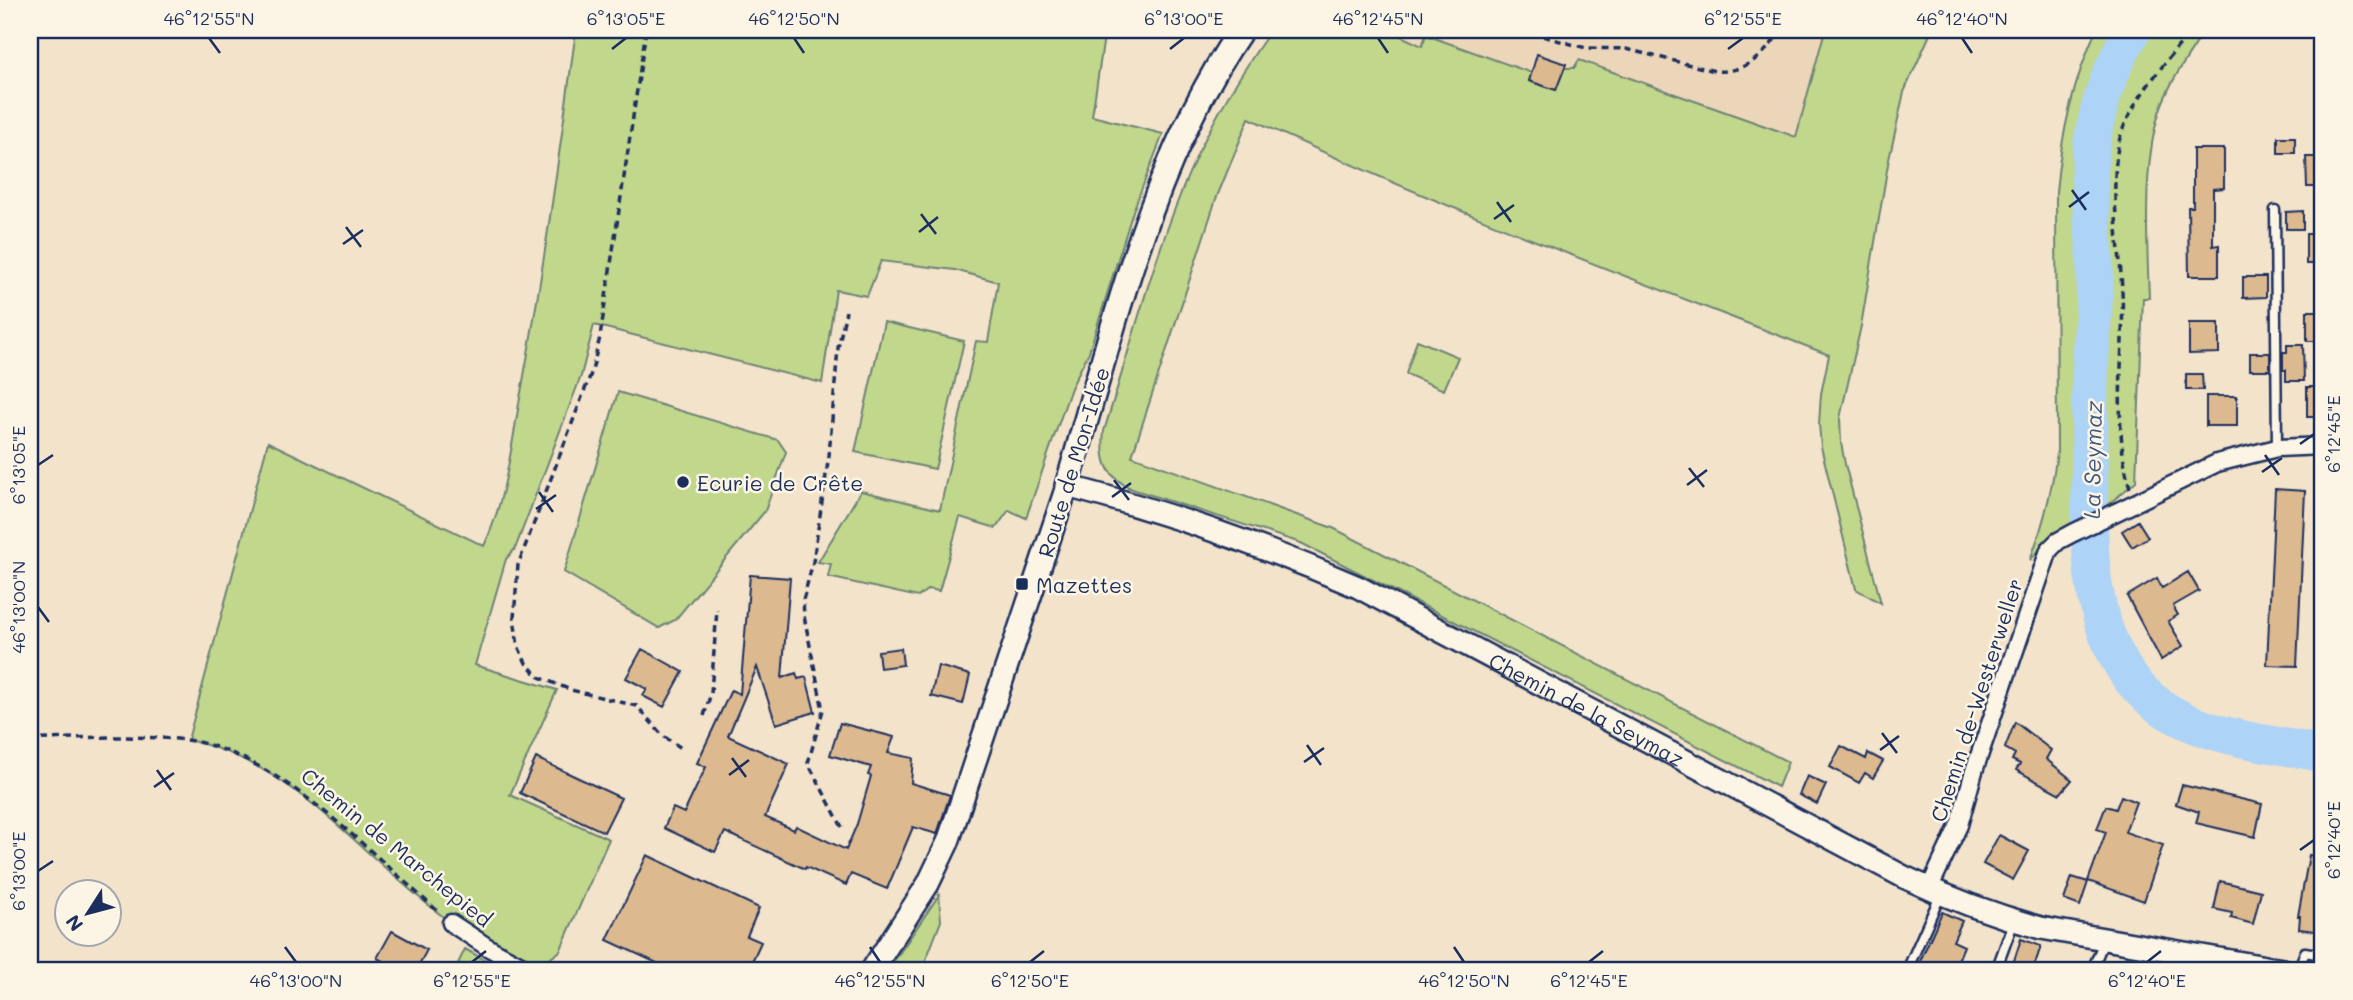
<svg xmlns="http://www.w3.org/2000/svg" width="2353" height="1000" font-family="Mali,sans-serif">
  <style>
    .built { fill: #ecd6b9 }
    .green { fill: #c1d78c; stroke: #6e8375; stroke-width: 2 }
    .lines { fill: none; stroke-linecap: round; stroke-linejoin: round }
    .river { stroke: #add3f7; stroke-width: 37 }
    .building { fill: #ddb98f; stroke: #1b2f5e; stroke-width: 2 }
    .service-casing { stroke: #1b2f5e; stroke-width: 13 }
    .minor-casing { stroke: #1b2f5e; stroke-width: 21 }
    .tertiary-casing { stroke: #1b2f5e; stroke-width: 26 }
    .secondary-casing { stroke: #1b2f5e; stroke-width: 28 }
    .path { stroke: #1b2f5e; stroke-width: 3.5; stroke-dasharray: 7 5; stroke-linecap: butt }
    .service { stroke: #fcf5e5; stroke-width: 8 }
    .minor { stroke: #fcf5e5; stroke-width: 16 }
    .tertiary { stroke: #fcf5e5; stroke-width: 21 }
    .secondary { stroke: #fcf5e5; stroke-width: 23 }
    .ticks { fill: none; stroke: #1b2f5e; stroke-width: 2.5 }
    .poi-dot { fill: #1b2f5e; stroke: #fcf5e5; stroke-width: 2.5 }
    .labels { text-anchor: middle; dominant-baseline: central; stroke-width: 5; stroke-linejoin: round; paint-order: stroke }
    .street-label { font-size: 21px; fill: #1b2f5e; stroke: #fcf5e5 }
    .poi-label { font-size: 21px; fill: #1b2f5e; stroke: #fcf5e5; text-anchor: start }
    .water-label { font-size: 23px; font-style: italic; fill: #405884; stroke: #fcf5e5 }
    .neatline { fill: none; stroke: #1b2f5e; stroke-width: 2.5 }
    .ticks-label { font-size: 18px; text-anchor: middle; fill: #1b2f5e }
  </style>
  <rect width="100%" height="100%" fill="#f3e3cb"/>
  <filter id="ink" filterUnits="userSpaceOnUse"><feTurbulence type="fractalNoise" baseFrequency=".0143" numOctaves="2"/><feDisplacementMap in="SourceGraphic" scale="14" xChannelSelector="R" yChannelSelector="G"/><feConvolveMatrix kernelMatrix="1 2 1 2 8 2 1 2 1" color-interpolation-filters="sRGB"/></filter>
  <g filter="url(#ink)">
    <path class="built" d="M1389,30H1825L1796,137L1579,60L1574,68H1564L1565,64L1535,54L1530,68L1533,69L1532,73L1426,35L1422,47Z"/>
    <path class="green" d="M576,30H1105L1092,116L1163,134L1133,211L1089,352L1071,388L1026,518L1009,510L996,528L960,517L939,591L928,589L918,597L828,577L831,564L818,562L861,491L940,510L976,341L988,342L998,282L955,270L881,261L867,296L836,290L822,383L594,325L581,376L515,549L506,559L475,665L557,690L510,795L609,839L560,951L540,966C519,955 499,943 478,934C469,929 458,927 449,921C363,859 298,764 188,740L268,442L484,546C507,497 512,440 522,387C544,268 560,149 576,30Z
      M1271,30H1388L1422,46L1426,35L1532,73L1529,81L1556,90L1564,68H1574L1579,60L1796,137L1825,30H1932L1904,92L1888,164L1861,326L1840,418L1841,443L1845,464L1881,603L1856,589L1821,447L1819,424L1821,394L1829,355C1634,279 1438,207 1249,118L1216,199L1132,456L1333,528L1788,762L1778,787L1301,543L1132,489C1105,476 1101,460 1104,431C1129,352 1150,270 1181,193C1203,135 1236,80 1271,30Z
      M2096,30H2205C2192,51 2176,72 2166,95C2141,147 2147,240 2149,298H2143L2136,481L2106,507L2055,534L2030,560C2044,524 2052,490 2057,452L2056,192C2061,136 2073,82 2096,30Z
      M884,322L964,341L935,469L855,452Z
      M1417,340L1458,357L1444,390L1406,374Z
      M618,392L778,440L786,452L765,511L675,620L659,628L564,572Z
      M2241,725L2323,745V751L2240,733Z
      M939,895L941,921L922,970H888Z
      M465,949L503,970H455Z"/>
    <g class="lines">
      <path class="river" d="M2133,30C2112,64 2098,103 2092,143C2085,183 2095,225 2095,265C2096,295 2092,324 2091,354C2089,393 2090,432 2090,471C2089,542 2086,618 2131,679C2176,737 2257,740 2323,754"/>
    </g>
    <path class="building" d="M1537,54L1566,64L1556,90L1529,81Z
      M2278,137H2295V153H2278Z
      M2193,149H2224V188L2213,189V246L2219,245V276H2189L2188,207H2193Z
      M2306,157H2323V187H2307Z
      M2303,211V229H2286V212Z
      M2306,234H2323V264H2306Z
      M2243,277H2266V297L2243,298Z
      M2307,311H2323V341H2307Z
      M2189,323H2219V353L2189,354Z
      M2287,345H2303L2304,381H2286V370H2283V352H2287Z
      M2250,353H2270V370H2250Z
      M2186,374H2202L2203,390H2186Z
      M2307,387H2323V417H2307Z
      M2206,396H2237V426H2206Z
      M2275,489L2305,491L2297,666L2267,665Z
      M2138,521L2148,537L2132,547L2122,531Z
      M2188,572L2199,591L2173,606L2178,615L2168,621L2183,646L2161,660L2127,596L2157,578L2162,588Z
      M750,575L790,578L782,678L796,673L798,679L806,677L815,712L776,724L757,667L728,736L789,764L765,817L794,830L796,826L846,850L857,824L871,776L868,775L871,767L830,755L840,723L894,737L888,753L913,758L911,783L950,795L937,834L913,827L887,889L851,874L846,885L806,867L805,869L725,832L715,852L664,828L673,808L684,813L706,767L697,763L713,729L731,690L740,694Z
      M901,648L903,665L880,668L878,651Z
      M642,649L683,672L664,707L643,696L647,689L626,678Z
      M938,666L970,675L963,704L931,696Z
      M2015,722L2051,750L2046,759L2072,780L2060,794L2016,770L2020,764L2012,760L2015,754L2005,748Z
      M1841,746L1866,759L1868,753L1883,761L1873,778L1865,773L1859,783L1830,767Z
      M536,758L621,798L604,832L520,793Z
      M1807,776L1826,785L1817,804L1799,795Z
      M2182,785L2262,804L2255,837L2196,823L2199,812L2176,804Z
      M2121,796L2136,802L2125,832L2163,845L2144,901L2088,881L2106,832L2097,829L2106,806L2116,809Z
      M1999,835L2029,851L2013,880L1983,864Z
      M647,855L759,908L747,936L761,942L748,970H672L607,940Z
      M2309,855L2323,857V932L2299,929L2300,916H2298Z
      M2072,877L2088,882L2080,906L2064,900Z
      M2220,881L2261,891L2253,924L2231,918L2232,913L2214,909Z
      M1942,912L1962,921L1953,941L1964,946L1954,970H1916Z
      M392,931L427,950L416,970H400L377,958Z
      M2021,939L2041,946L2033,970H2011Z"/>
    <g class="lines">
      <defs>
        <path id="service" d="M2275,210L2277,448
          M1907,970L1941,894
          M1996,970L2014,921
          M2092,970L2104,941
          M2298,970L2305,952L2323,955"/>
        <path id="minor" d="M1929,889L1959,825L1974,771L2049,550L2058,541L2073,533L2217,463L2277,448L2323,446
          M451,923L489,948L530,970"/>
        <g id="tertiary">
          <path id="s1" d="M872,970L928,884L948,842L1067,486C1166,512 1264,546 1358,587L1904,877C1948,898 1994,915 2041,928L2283,970"/>
        </g>
        <path id="secondary" d="M1067,486C1113,332 1149,165 1241,30"/>
      </defs>
      <use href="#service" class="service-casing"/>
      <use href="#minor" class="minor-casing"/>
      <use href="#tertiary" class="tertiary-casing"/>
      <use href="#secondary" class="secondary-casing"/>
      <path class="path" d="M646,30L600,337L592,371L518,565L514,618L518,646L526,663L539,677L571,690L637,706L663,736L683,749
        M1520,30L1586,48L1626,49L1715,71C1743,74 1768,54 1780,30
        M2130,488C2112,425 2125,355 2122,291C2120,243 2109,189 2119,142C2128,103 2167,62 2191,30
        M704,716L711,693L717,609
        M30,740C62,738 94,737 126,737C153,738 180,737 206,744C293,769 371,854 439,912
        M842,827L808,763L823,710L804,616L803,600L813,562L829,455L838,348L846,311"/>
      <use href="#service" class="service"/>
      <use href="#minor" class="minor"/>
      <use href="#tertiary" class="tertiary"/>
      <use href="#secondary" class="secondary"/>
    </g>
  </g>
  <path class="ticks" d="M209,38L220,53M794,38L804,53M1378,38L1388,53M1962,38L1972,53M612,49L626,38M1170,49L1184,38M1728,49L1743,38M2072,190L2086,210M1497,202L1511,222M2069,207L2089,192M921,214L936,234M1494,219L1514,205M346,227L361,247M919,232L938,217M343,244L363,230M2300,444L2314,434M2265,455L2279,475M38,465L53,455M1689,468L1704,487M2262,472L2282,458M1114,480L1129,500M1687,485L1707,470M539,492L553,512M1112,497L1131,483M536,509L556,495M38,607L49,622M1882,733L1897,753M1307,745L1321,765M1880,750L1899,736M732,758L746,777M1304,762L1324,748M157,770L171,790M729,775L749,760M154,787L174,773M2300,850L2314,840M38,871L53,861M285,947L296,962M870,947L880,962M1454,947L1464,962M472,962L486,951M1030,962L1044,951M1589,962L1603,951M2147,962L2161,951"/>
  <g class="poi-dot">
    <circle cx="683" cy="482" r="7"/>
    <rect x="1015" y="577" width="14" height="14" rx="3.5"/>
  </g>
  <g class="labels">
    <g class="street-label">
      <text transform="translate(1073 462) rotate(-73)">Route de Mon-Idée</text>
      <text transform="translate(1976 700) rotate(-72)">Chemin de-Westerweller</text>
      <text stroke="none"><textPath href="#s1" startOffset="1092">Chemin de la Seymaz</textPath></text>
      <text transform="translate(397 847) rotate(39)">Chemin de Marchepied</text>
    </g>
    <g class="poi-label">
      <text x="697" y="482">Ecurie de Crête</text>
      <text x="1036" y="584">Mazettes</text>
    </g>
    <g class="water-label">
      <text transform="translate(2092 460) rotate(-89)">La Seymaz</text>
    </g>
  </g>
  <rect width="2353" height="1000" fill="none" stroke="#fcf5e5" stroke-width="77"/>
  <g transform="translate(88 913) rotate(234)"><circle r="33" fill="#fcf5e5" stroke="#a2a6af" stroke-width="2"/>
  <path d="M0-5L12 26L0 18L-12 26Z" fill="#1b2f5e"/>
  <text y="-10" font-size="19" font-weight="bold" text-anchor="middle" fill="#1b2f5e">N</text>
  </g>
  <rect x="38" y="38" width="2276" height="924" class="neatline"/>
  <g class="ticks-label">
    <text x="209" y="25">46°12'55"N</text>
    <text x="626" y="25">6°13'05"E</text>
    <text x="794" y="25">46°12'50"N</text>
    <text x="1184" y="25">6°13'00"E</text>
    <text x="1378" y="25">46°12'45"N</text>
    <text x="1743" y="25">6°12'55"E</text>
    <text x="1962" y="25">46°12'40"N</text>
    <text transform="translate(2334 434) rotate(-90)" y="6">6°12'45"E</text>
    <text transform="translate(19 465) rotate(-90)" y="6">6°13'05"E</text>
    <text transform="translate(19 607) rotate(-90)" y="6">46°13'00"N</text>
    <text transform="translate(2334 840) rotate(-90)" y="6">6°12'40"E</text>
    <text transform="translate(19 871) rotate(-90)" y="6">6°13'00"E</text>
    <text x="296" y="987">46°13'00"N</text>
    <text x="472" y="987">6°12'55"E</text>
    <text x="880" y="987">46°12'55"N</text>
    <text x="1030" y="987">6°12'50"E</text>
    <text x="1464" y="987">46°12'50"N</text>
    <text x="1589" y="987">6°12'45"E</text>
    <text x="2147" y="987">6°12'40"E</text>
  </g>
</svg>
